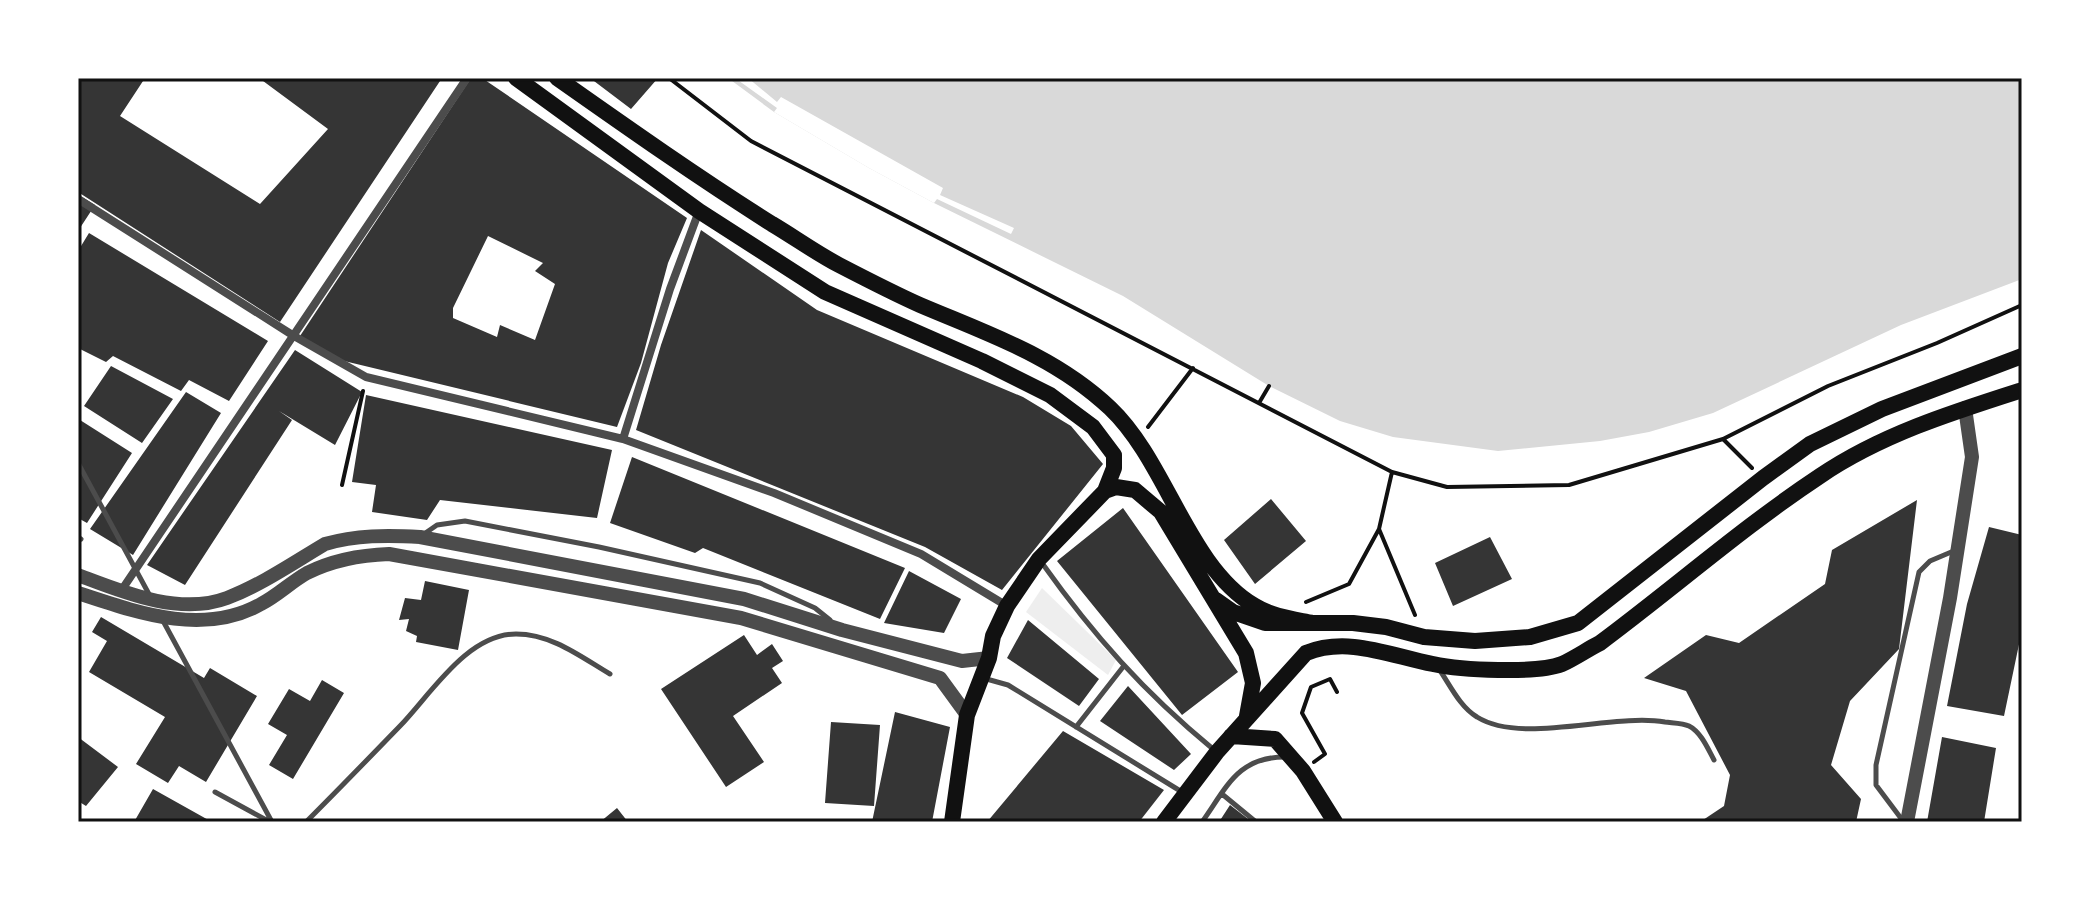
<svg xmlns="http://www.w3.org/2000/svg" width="2100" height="900" font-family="Karla,sans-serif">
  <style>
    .green { fill: #eee }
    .water { fill: #d9d9d9 }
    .pier { fill: #fff }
    .building { fill: #353535; fill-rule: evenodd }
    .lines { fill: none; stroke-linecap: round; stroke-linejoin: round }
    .path { stroke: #111; stroke-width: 4 }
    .service { stroke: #4c4c4c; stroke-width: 5 }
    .minor { stroke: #4c4c4c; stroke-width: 8 }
    .tertiary { stroke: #4c4c4c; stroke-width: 14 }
    .secondary { stroke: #111; stroke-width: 16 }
    .neatline { fill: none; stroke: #111; stroke-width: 3 }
  </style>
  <rect width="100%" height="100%" fill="#fff"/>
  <path class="green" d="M1042,588L1116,660L1108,675L1026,612Z"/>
  <path class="water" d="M728,78H2022V279L1901,325L1713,413L1649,432L1600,441L1498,451L1393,437L1340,421L1269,386L1123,296L934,203L869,168L774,112Z"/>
  <path class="pier" d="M735,78H748L777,102L781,97L943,188L940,195L1014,228L1011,234L937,199L934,203L869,168L774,112L777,108Z"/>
  <path class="building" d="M78,78H145L120,116L260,204L328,129L259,78H442L280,322L78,192Z
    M471,78H482L687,218L668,263L641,363L617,427L340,360L300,336ZM488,236L543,263L535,271L555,284L535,340L500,325L497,337L453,318V308Z
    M590,78H658L631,109Z
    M82,197L95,205L78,231V204Z
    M701,230L817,310L1023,397L1071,426L1103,464L1002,590L925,547L636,430L661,345Z
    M89,233L268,341L229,401L189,380L181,391L113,356L106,362L78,348V251Z
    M295,350L362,392L335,445L279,411L292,420L185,585L147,565Z
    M111,366L173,399L142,443L84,406Z
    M186,392L221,413L133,555L90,529Z
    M366,395L612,450L597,518L440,500L427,520L372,512L376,485L352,482Z
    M80,420L132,453L87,523L78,518Z
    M632,457L905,568L880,619L703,548L695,553L610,523Z
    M1271,499L1306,541L1255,584L1224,540Z
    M1917,500L1899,649L1850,701L1831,765L1861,799L1856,822H1700L1724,806L1730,775L1686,691L1644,678L1706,635L1739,643L1825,584L1832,550Z
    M1123,508L1238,672L1182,715L1057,561Z
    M1989,527L2022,535V630L2004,716L1947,706L1967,604Z
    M1490,537L1512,579L1453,606L1435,563Z
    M909,571L961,599L944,633L884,623Z
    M425,581L469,590L458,650L416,642L417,636L406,631L409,619L399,620L405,598L421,600Z
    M101,617L204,678L210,668L257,696L206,782L179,766L168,783L136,764L165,717L89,672L107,641L92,632Z
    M1028,620L1099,679L1079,706L1007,658Z
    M744,635L757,655L772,644L783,661L772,668L782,683L733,716L764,762L726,787L661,689Z
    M322,680L344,693L293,779L269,765L287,735L268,724L289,689L310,701Z
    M1128,686L1191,754L1174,770L1100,721Z
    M895,712L950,727L932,822H872Z
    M831,722L880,725L874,806L825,803Z
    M1063,731L1164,790L1139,822H987Z
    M78,737L118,767L86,806L78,801Z
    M1942,737L1996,748L1984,822H1927Z
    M153,789L212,822H134Z
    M1230,805L1252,822H1219Z
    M617,808L628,822H600Z"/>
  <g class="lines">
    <path class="path" d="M669,78L751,141L1392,472L1447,487L1569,485L1723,439L1752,468
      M1259,403L1269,386
      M1148,427L1193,368
      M1723,439L1828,386L1937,343L2022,305
      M342,485L363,391
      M1379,529L1415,615
      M1306,602L1349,584L1379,529L1392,472
      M1314,762L1325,754L1302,713L1311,687L1330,679L1337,692"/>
    <path class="service" d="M78,463L150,596
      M424,534L437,525L465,521L599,547L760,583L815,608L830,620
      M78,537L81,539
      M1042,563C1094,636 1144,692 1213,749
      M162,619L272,822
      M1439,669C1450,685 1460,707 1477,717C1522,745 1611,713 1665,722C1672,723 1683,723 1689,726C1701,732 1708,749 1714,760
      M983,678L1008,685L1182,792
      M1076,727L1123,667
      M215,792L270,822
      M1222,794L1256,822
      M1903,821L1876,785V765L1919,572L1930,561L1956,550
      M306,822C338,790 369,758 400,726C431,694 467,634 516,634C552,634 581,657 610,674
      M1202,822C1227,787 1238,756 1287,757"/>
    <path class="minor" d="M78,199L294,336L366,377L623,439L774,493L921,554L1007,606
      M623,439L670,289L699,211
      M121,591L467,78"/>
    <path class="tertiary" d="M78,575C123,592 179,616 227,598C261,585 293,563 325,544C356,535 387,535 420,537L744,599L842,630L962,661L989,658
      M78,593C136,612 203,637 261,604C277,596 291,582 307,573C333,560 361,555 389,554L741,618L940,678L967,715
      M1907,822L1950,598L1972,457L1965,408"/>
    <path class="secondary" d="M516,78L699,211L825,292L982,361L1050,395L1093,427L1114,455V468L1105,491L1039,559L1007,606L993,636L989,658L967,715L952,822
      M557,78C628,128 699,178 772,224C794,237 816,253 839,265C866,279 893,293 920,305C988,334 1055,356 1110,408C1167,462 1188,567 1255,606C1273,617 1293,619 1313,623
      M1105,491L1116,487L1135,490L1161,512L1246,653L1253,683L1247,716
      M1216,600L1233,612L1265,623H1353L1386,627L1424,637L1475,641L1530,637L1578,623L1763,478L1810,444L1882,409L2022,356
      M1231,736L1275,739L1303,771L1335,822
      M1164,822L1217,752L1306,653C1348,636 1391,656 1433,664C1461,670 1536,674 1562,664C1575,658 1588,649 1600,643C1674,588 1743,527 1820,476C1880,435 1953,412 2022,390"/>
  </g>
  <rect width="2100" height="900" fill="none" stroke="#ffffff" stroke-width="160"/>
  <rect x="80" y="80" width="1940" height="740" class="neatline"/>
</svg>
